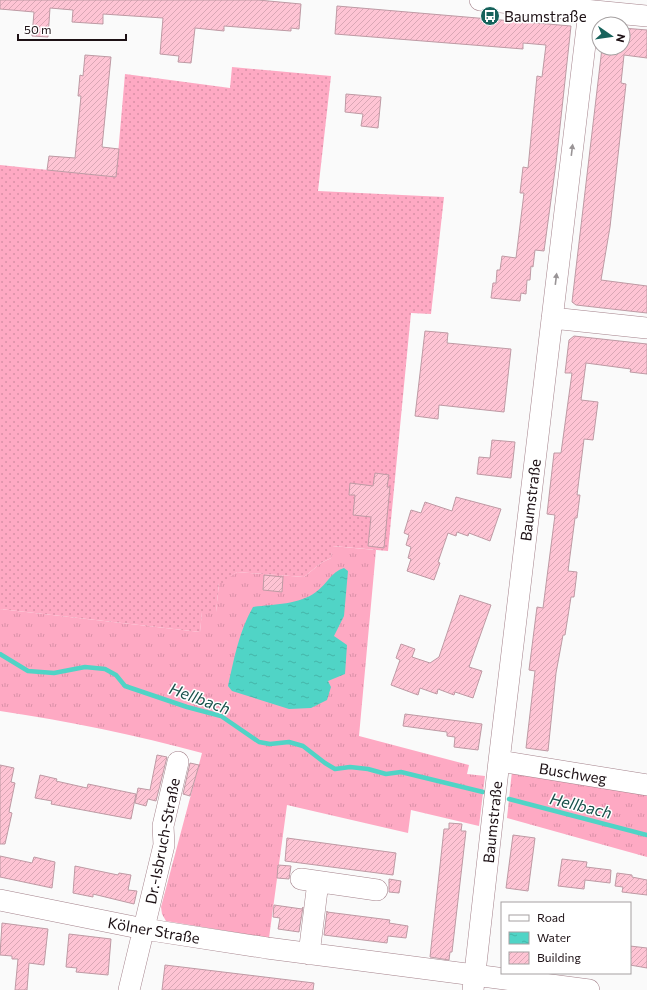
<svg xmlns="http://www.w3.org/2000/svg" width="647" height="990" font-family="Commissioner,sans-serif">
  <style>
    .grass { fill: url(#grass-tufts) }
    .garden { fill: url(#garden-dots) }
    .water { fill: url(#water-ripples) }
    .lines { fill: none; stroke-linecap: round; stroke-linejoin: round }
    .stream { stroke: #50d4c6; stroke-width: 4.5 }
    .building { fill: url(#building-hatch); stroke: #be9aa4 }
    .minor-casing { stroke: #a4828b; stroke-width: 22 }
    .minor { stroke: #fff; stroke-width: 21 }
    .oneway { fill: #999496 }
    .labels { text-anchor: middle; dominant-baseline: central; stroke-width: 3; stroke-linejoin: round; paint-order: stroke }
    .poi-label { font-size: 15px; fill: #1d1115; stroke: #fff; text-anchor: start }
    .street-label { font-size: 15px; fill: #1d1115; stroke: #fff }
    .water-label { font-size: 16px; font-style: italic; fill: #19514b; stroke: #fff }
  </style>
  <defs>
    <pattern id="grass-tufts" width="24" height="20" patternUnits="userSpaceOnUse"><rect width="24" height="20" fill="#fea9c3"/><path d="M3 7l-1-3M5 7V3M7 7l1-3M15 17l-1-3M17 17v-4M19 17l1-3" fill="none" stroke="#d990a7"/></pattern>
    <pattern id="garden-dots" width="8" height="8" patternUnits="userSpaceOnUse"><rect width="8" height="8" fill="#fea9c3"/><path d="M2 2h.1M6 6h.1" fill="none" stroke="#d990a7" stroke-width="1.8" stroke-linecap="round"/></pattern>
    <pattern id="water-ripples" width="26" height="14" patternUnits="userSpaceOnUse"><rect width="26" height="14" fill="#50d4c6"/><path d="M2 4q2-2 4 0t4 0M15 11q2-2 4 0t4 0" fill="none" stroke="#45b5a9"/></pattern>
    <pattern id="building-hatch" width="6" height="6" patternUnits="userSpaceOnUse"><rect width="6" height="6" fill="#fec4d4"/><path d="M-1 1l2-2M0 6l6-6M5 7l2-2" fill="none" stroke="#d9a7b5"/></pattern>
  </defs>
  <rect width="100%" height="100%" fill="#fafafa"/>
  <path class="grass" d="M332,546L376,550L359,736L469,765L467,774L485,776L479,826L411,810L408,833L287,805L269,938L166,921L162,914L161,907L202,753C136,735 68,721 0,711V609L200,632L202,611L216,612L219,583L237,572L304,577L321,563L331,558Z
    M512,771L647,793V857L507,818Z"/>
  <path class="garden" d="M232,67L331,76L318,191L444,197L431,314L411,313L388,551L333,546L331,558L321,563L304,577L237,572L231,576L228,583H219L216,613L202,612L200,632L0,609V165L116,177L125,74L230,88Z"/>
  <path class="water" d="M344,568L348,571L344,616L334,636L347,645L345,674L328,681L331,687L327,700L311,708L289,709L232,691L228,686C234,659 239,631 253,607C273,604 299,605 316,592C327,584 331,572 344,568Z"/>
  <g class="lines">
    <path class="stream" d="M0,654L28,671L54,673L85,667L105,669L116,675L125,686L187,707L221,716L259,742L270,744L289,742L303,746L325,763L335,769L350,767L368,769L386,774L401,772L483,792
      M509,799L647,835"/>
  </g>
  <path class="building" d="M0,0H258L301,4L299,29L291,28V31L224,26V31L195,28L191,63L178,62L179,56L160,54L163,18L103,14V24L72,22L73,10L50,8L48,37L32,36L34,12L0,9Z
    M337,6L571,26L556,163L544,251L535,250L533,267L531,266L530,280H527L526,294L521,293L520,301L491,298L493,283H496L497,270H500L502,256L516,258L524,193H520L523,167L528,168L537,76L542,77L546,45L523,43V49L335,34Z
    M623,28L647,30V58L624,55L621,83L626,84L610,227L601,280L647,286V313L576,305L572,302L602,48H623Z
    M85,55L111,57L102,147L119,149L116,177L47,170L49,156L75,158L81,96H78L80,75L83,76Z
    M346,94L381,97L378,128L361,126L363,114L345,112Z
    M425,331L448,333L447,343L511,349L504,412L439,405L438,419L415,416Z
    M574,336L647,344V374L630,372L631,369L586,363L581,400L598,402L593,440L584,439L577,495H580L577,518H575L568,571L577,572L574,597H571L565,635H563L556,673L548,751L526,748L535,671L529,670L537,607L543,608L555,515L547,514L554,453H561L572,373H565L569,340Z
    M492,440L515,442L511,478L477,474L479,457L490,458Z
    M375,473L389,475L387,487H390L384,548L368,546L371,517L353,515L355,495H349L350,483L373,486Z
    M456,497L501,509L490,541L469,533L468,536L457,532L456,536L448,533L438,562L440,563L434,580L407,571L411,559L408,558L411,547L406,545L409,535L404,533L411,510L421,513L425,502L452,511Z
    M264,575L283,577L282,592L263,590Z
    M460,595L491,605L469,667L482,671L473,698L455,692L454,695L438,689L437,694L420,688L418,695L391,685L400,660L396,658L401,644L415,649L412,657L430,663L439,657Z
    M405,714L482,724L478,750L454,747L455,737L447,736V732L403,726Z
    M157,755L167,757L156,801L148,799L146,806L135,803L138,788L150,790Z
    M190,763L199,765L190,796L183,794Z
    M0,765L14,768L11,782L15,783L9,812L12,813L5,844H0Z
    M40,775L57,779L56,781L87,788L88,784L136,794L131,819L51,804L52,801L35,798Z
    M449,823L462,824L461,831H466L452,952H450L449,960L430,957L444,829H449Z
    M513,835L535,838L528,891L506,888Z
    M287,838L396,853L393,875L285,861Z
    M0,856L32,863L34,857L55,862L52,888L0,877Z
    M562,859L587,862L586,867L611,870L610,883L585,880L584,889L558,886Z
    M278,865L291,866L289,879L277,878Z
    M75,866L118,875L119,873L131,875L128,890L137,891L134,904L93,894V897L73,893Z
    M617,873L632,875V877L647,880V895L622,892L623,887L615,886Z
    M389,879L401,881L399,893L389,892Z
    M274,905L302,909L303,907L299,932L278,929L280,918L273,917Z
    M327,911V912L390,920L389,923L408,926L406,938L388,936L387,943L324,935Z
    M2,923L48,929L44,965L29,963L27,990H15L18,959H12V956L0,955Z
    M69,934L111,939L108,975L76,972L77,968L66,967Z
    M630,946L647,948V968L630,965Z
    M165,965L314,983L313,990H162Z"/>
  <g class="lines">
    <defs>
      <path id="minor" d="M480,0L647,16
        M552,318L647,328
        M499,761L647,785
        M301,879L377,890
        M0,900L144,929L267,948L589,990
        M309,954L318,882
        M129,990L164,845L163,826L178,762
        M473,990L499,761L589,11"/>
    </defs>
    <use href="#minor" class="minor-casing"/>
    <use href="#minor" class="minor"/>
  </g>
  <defs><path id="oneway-solid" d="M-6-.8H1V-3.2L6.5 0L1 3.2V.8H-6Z"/></defs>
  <g class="oneway">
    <use href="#oneway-solid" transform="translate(572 150) rotate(-83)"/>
    <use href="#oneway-solid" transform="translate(556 279) rotate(-83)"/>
  </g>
  <defs>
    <symbol id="bus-disc" viewBox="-11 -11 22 22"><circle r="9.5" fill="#16625b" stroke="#fff"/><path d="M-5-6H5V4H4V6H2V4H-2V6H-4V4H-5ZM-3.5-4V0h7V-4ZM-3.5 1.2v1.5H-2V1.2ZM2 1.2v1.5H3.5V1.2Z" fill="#fff"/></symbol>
  </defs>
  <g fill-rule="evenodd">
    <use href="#bus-disc" x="479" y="5" width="22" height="22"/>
  </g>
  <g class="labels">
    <g class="poi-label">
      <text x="504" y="16">Baumstraße</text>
    </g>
    <g class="street-label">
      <text transform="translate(530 500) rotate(-83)">Baumstraße</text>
      <text transform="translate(573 773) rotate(9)">Buschweg</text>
      <text transform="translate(492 822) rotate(-84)">Baumstraße</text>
      <text transform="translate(162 841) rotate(-79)">Dr.-Isbruch-Straße</text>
      <text transform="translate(154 930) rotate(10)">Kölner Straße</text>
    </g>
    <g class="water-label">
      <text transform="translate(200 698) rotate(20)">Hellbach</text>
      <text transform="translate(581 805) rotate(14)">Hellbach</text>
    </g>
  </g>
  <rect x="501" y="902" width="130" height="72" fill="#ffffff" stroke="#a5a0a1"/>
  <rect x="509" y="915" width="20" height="6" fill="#ffffff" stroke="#a5a0a1"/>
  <text x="537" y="922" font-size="12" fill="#1d1115">Road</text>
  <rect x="509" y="932" width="20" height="12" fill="url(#water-ripples)" stroke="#a5a0a1"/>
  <text x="537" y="942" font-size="12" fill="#1d1115">Water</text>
  <rect x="509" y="952" width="20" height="12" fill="url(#building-hatch)" stroke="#a5a0a1"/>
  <text x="537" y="962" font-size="12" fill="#1d1115">Building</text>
  <g transform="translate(611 36) rotate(103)"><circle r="19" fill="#ffffff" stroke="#a5a0a1"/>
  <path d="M0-3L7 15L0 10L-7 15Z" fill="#16625b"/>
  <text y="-6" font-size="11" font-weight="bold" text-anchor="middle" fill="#1d1115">N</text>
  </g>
  <path d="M18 34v6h108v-6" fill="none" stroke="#1d1115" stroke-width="2"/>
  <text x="24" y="34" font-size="12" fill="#1d1115" stroke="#ffffff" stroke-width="3" paint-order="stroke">50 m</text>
</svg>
